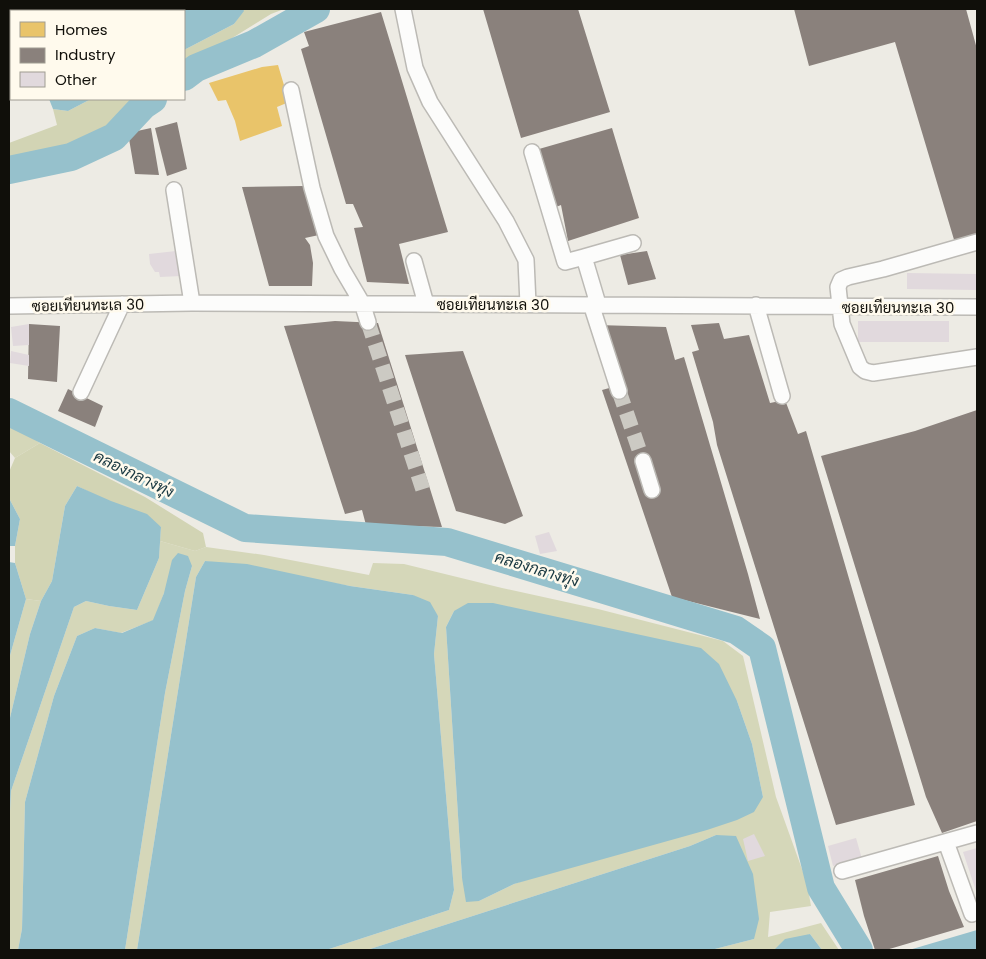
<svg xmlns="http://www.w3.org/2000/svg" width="986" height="959" font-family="Poppins,Sarabun,sans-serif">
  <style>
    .green { fill: #d5d7b9; fill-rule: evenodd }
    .forest { fill: #d2d4b4 }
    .water { fill: #96c1cc }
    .homes { fill: #e9c46a }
    .industry { fill: #8a817c }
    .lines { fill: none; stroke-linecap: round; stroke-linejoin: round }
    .river { stroke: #96c1cc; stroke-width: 28 }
    .building { fill: #e1d9dd }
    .minor-tunnel { stroke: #cccac3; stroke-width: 15; stroke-dasharray: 15 8; stroke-linecap: butt }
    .minor-casing { stroke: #bcbab5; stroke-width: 18 }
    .minor { stroke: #fcfcfb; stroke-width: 15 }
    .labels { text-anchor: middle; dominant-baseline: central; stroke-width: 5; stroke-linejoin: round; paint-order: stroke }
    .street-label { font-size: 15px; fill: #100f0a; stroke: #fffaed }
    .water-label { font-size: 16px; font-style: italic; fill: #193841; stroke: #fffaed }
  </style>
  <rect width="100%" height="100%" fill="#edebe4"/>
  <path class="green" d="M9,421L12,425L40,443L15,458L9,451Z
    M160,541L195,551L206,547L264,555L369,575L373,563L404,564L502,588L598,609L723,641L743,656L776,797L807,883L811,906L770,912L768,937L821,923L839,950H822L810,934L774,950H711L754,939L716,835L690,846L367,950H326L449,910L454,890L434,654L438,616L413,595L350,586L205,561L196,577L137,950H125L165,693L185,591L192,566L164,593L154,620L121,633L95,628L77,636L54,696L25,802L22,929L18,950H9V831L11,791L74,607L86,601L109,606L137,610L159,558ZM454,611L737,701L752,744L763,797L514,884L479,901L462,878L446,627Z
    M26,599L41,601L30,634L9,722V659Z"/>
  <path class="forest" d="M244,9H284L271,14L184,68V50L234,24Z
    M91,99H143L112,125L55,151L9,159V143L57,125L53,109L68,111Z
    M40,443L145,497L203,533L206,547L195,551L160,541L161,527L77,486L65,506L52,581L41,601L26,599L15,563V546L20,519L10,500L9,472L15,458Z"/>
  <path class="water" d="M9,9H243L244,11L234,24L184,50V11H11V88H9Z
    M49,99H91L68,111L53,109Z
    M77,486L111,501L147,514L161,527L159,558L137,610L109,606L86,601L74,607L11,791L9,831V722L30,634L41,601L52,581L65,506Z
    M9,493L10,500L20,519L15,546H9Z
    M178,553L188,556L192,566L185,591L165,693L125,950H18L22,929L25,802L54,696L77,636L95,628L122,633L153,620L164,593L172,560Z
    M205,561L247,564L350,586L413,595L430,602L438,616L434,654L454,890L449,910L326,950H137L196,577Z
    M9,562L15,563L26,599L9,659Z
    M468,603H493L701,648L719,664L737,701L752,744L763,797L754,812L737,820L707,830L514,884L479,901L466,902L462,878L446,627L454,611Z
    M716,835L736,836L753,874L759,919L754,939L711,950H367L690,846Z
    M977,930V950H909Z
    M810,934L822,950H774L785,939Z"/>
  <path class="homes" d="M278,65L289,102L277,107L282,126L240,141L235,121L226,100L218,101L209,83L262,67Z"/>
  <path class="industry" d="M483,9H578L610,112L521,138Z
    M794,9H966L977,49V235L955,243L895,42L809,66Z
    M381,12L448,232L399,244L409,284L367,282L354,228L363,227L353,204H346L301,49L309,46L304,32Z
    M177,122L187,169L167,176L155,128Z
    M151,128L159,175L135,174L128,133Z
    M612,128L639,218L568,241L561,205L556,207L539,149Z
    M304,186L319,235L305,238L310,245L313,263L312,286H269L242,187Z
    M647,251L656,279L628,285L620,255Z
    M335,321L378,323L442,527L366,525L362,510L345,514L284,326Z
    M719,323L724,339L749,335L770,403L785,400L798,434L806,431L915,805L836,825L717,445L713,422L692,352L699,350L691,325Z
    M29,324L60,326L57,382L28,379Z
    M597,325L666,327L675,360L684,357L748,574L760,619L672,597L602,390L624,384Z
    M463,351L523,516L505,524L456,511L405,355Z
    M68,389L103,406L95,427L58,411Z
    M977,410V821L942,833L926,797L821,456L915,431Z
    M938,856L949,891L964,927L886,950H875L864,916L855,880Z"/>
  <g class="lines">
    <path class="river" d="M184,77L196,68L254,44L316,9
      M9,170L71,157L114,137L144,105L153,99
      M9,412L245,528L447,542L736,630L762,648L821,888L859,950"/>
  </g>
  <path class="building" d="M176,251L181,276L160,277L159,272H155L150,264L149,254Z
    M907,273L977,274V290L907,289Z
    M858,321H949V342H858Z
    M29,324V345L13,346L11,327Z
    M11,351L29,355V366L10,363Z
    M549,532L557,551L540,554L535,536Z
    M754,834L765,856L748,861L743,839Z
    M856,838L862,859L833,866L828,846Z
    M977,848V894L963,852Z"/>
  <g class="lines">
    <path class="minor-tunnel" d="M368,322L424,493
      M619,391L643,461"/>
    <defs>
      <path id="minor" d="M403,9L415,68L430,102L506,221L526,260L528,304
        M291,90L312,188L326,236L342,269L362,303L368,322
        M532,152L565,262L584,257L598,304
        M174,190L192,303
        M977,242L883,269L848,277L841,280L838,287L842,324L860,367L865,371L873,373L977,357
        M584,257L633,243
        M414,261L426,304
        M591,304L619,391
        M756,305L782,396
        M9,306L192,303L977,307
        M81,392L122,304
        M643,461L652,490
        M946,842L972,914
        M842,871L977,833"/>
    </defs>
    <use href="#minor" class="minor-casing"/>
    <use href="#minor" class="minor"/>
  </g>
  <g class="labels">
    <g class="street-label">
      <text x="493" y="304">ซอยเทียนทะเล 30</text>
      <text transform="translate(88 305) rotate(-1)">ซอยเทียนทะเล 30</text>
      <text x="898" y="307">ซอยเทียนทะเล 30</text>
    </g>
    <g class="water-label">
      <text transform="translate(134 474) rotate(26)">คลองกลางทุ่ง</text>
      <text transform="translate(537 569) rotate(17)">คลองกลางทุ่ง</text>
    </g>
  </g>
  <rect width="986" height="959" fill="none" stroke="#100f0a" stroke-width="20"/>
  <rect x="10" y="10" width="175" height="90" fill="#fffaed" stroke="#9f9c92"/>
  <rect x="20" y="22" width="25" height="15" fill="#e9c46a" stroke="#9f9c92"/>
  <text x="55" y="35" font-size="15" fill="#100f0a">Homes</text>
  <rect x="20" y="48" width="25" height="15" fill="#8a817c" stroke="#9f9c92"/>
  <text x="55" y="60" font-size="15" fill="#100f0a">Industry</text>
  <rect x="20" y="72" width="25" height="15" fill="#e1d9dd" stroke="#9f9c92"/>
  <text x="55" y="85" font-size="15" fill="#100f0a">Other</text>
</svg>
